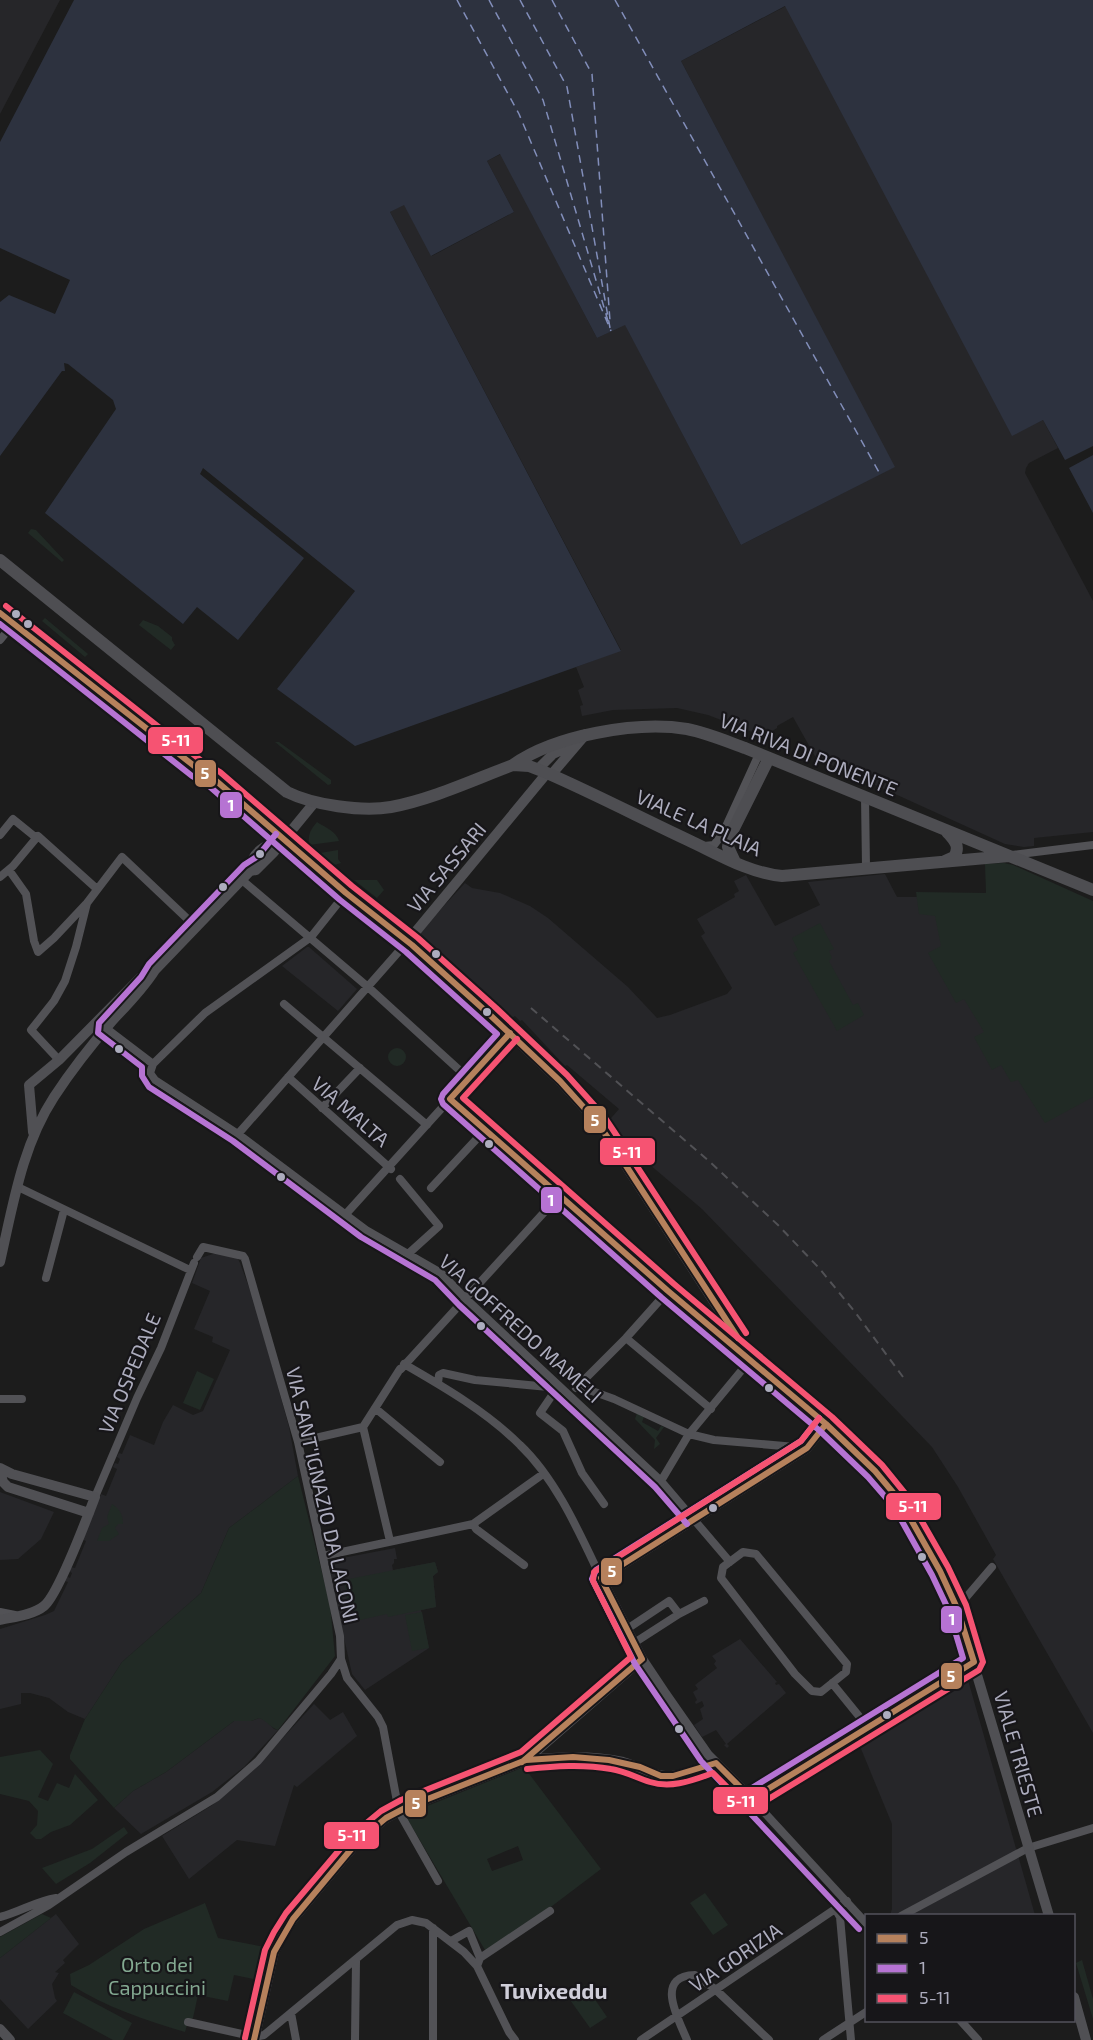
<svg xmlns="http://www.w3.org/2000/svg" width="1093" height="2040" font-family="'Exo 2',sans-serif">
  <style>
    .built { fill: #262629 }
    .green { fill: #212a25; fill-rule: evenodd }
    .water { fill: #2d323f }
    .lines { fill: none; stroke-linecap: round; stroke-linejoin: round }
    .ferry { stroke: #828eba; stroke-width: 1.5; stroke-dasharray: 8 6; stroke-linecap: butt }
    .street { stroke: #525256; stroke-width: 8 }
    .secondary { stroke: #505054; stroke-width: 10 }
    .primary { stroke: #4e4e52; stroke-width: 12 }
    .rail { stroke: #515155; stroke-width: 2; stroke-dasharray: 8 6; stroke-linecap: butt }
    .bus-1-casing { stroke: #171619; stroke-width: 10 }
    .bus-2-casing { stroke: #171619; stroke-width: 10 }
    .bus-3-casing { stroke: #171619; stroke-width: 10 }
    .bus-1 { stroke: #b6815c; stroke-width: 6 }
    .bus-2 { stroke: #b673d3; stroke-width: 6 }
    .bus-3 { stroke: #f65372; stroke-width: 6 }
    .bus-dot { fill: #adadbe; stroke: #171619; stroke-width: 2 }
    .labels { text-anchor: middle; dominant-baseline: central; stroke-width: 4.5; stroke-linejoin: round; paint-order: stroke }
    .street-label { font-size: 20px; fill: #adadbe; stroke: #171619 }
    .park-label { font-size: 20px; fill: #83a991; stroke: #171619 }
    .quarter-label { font-size: 22px; font-weight: bold; fill: #cfced9; stroke: #171619 }
    .line-badge { stroke: #171619; stroke-width: 2 }
    .badge-label { font-size: 16px; text-anchor: middle; font-weight: bold; fill: #fff }
  </style>
  <rect width="100%" height="100%" fill="#1c1c1c"/>
  <path class="built" d="M0,0H60L0,114Z
    M786,6L1012,435L1043,420L1058,448L1029,463L1026,468L1025,473L1093,601V832L1034,838V846L1024,847L1005,844L816,758L793,717L777,726V728L769,733L768,738L708,715L677,708L613,710L582,716L580,706L583,705L578,690L584,687L576,667L621,650L390,212L404,204L432,256L514,212L487,161L501,154L597,338L625,324L741,545L894,467L681,61Z
    M885,874L897,897H917L1093,1000V1733L993,1559L996,1555L958,1487L932,1447L702,1209L616,1136L606,1124L619,1109L567,1065L565,1066L522,1020L520,1021L515,1016L512,1018L417,935L465,883L472,888L500,893L530,906L548,918L628,987L657,1018L670,1015L727,994L732,988L701,936L705,933L697,919L735,897L734,894L739,891L734,881L746,875L775,926L820,905L808,882Z
    M307,947H309L357,989L338,1011L282,966Z
    M219,1252L237,1257L240,1263L254,1301L289,1427L298,1476L229,1528L201,1593L122,1662L85,1719L68,1712L49,1698L30,1693H21V1704L0,1709V1629L45,1615L54,1611L68,1582L64,1581L66,1576L70,1578L72,1573L69,1571L70,1567L75,1568L86,1541L82,1539L101,1494L106,1496L117,1469L113,1467L115,1463L118,1464L120,1459L117,1457L119,1453L122,1454L130,1435L154,1445L163,1422L173,1405L193,1415L203,1411L230,1350L212,1342L213,1337L194,1329L210,1291L192,1283L201,1258Z
    M0,1492L54,1512L41,1539L18,1559L0,1560Z
    M395,1548L397,1559H394V1563L392,1565L393,1570L435,1562L438,1572L433,1576L436,1607L421,1610L429,1648L365,1690L352,1674L327,1561Z
    M740,1639L777,1682L775,1683L776,1685L779,1684L786,1693L727,1744L729,1746L727,1748L724,1745L726,1744L716,1730L702,1737L694,1725L703,1719L700,1709L704,1706L702,1701L696,1704L695,1702L697,1700L693,1692L698,1689L695,1685L717,1668L714,1664L716,1661L712,1656Z
    M964,1666L1035,1915H890L892,1909V1824L857,1739Z
    M314,1704L330,1720L343,1712L357,1736L297,1787L294,1785L275,1846L237,1840L189,1879L162,1836L211,1806L255,1768Z
    M259,1718L266,1720L274,1729L278,1730L244,1767L212,1792L141,1834L114,1808L133,1791L166,1772L234,1721H251Z
    M56,1914L79,1944L63,1960L65,1963L55,1972L59,1973L52,1984L55,1998L57,2001L28,2029L0,1999V1958Z"/>
  <path class="green" d="M31,529L36,530L64,560L62,562L28,533Z
    M45,618L88,654L85,657L42,621Z
    M143,620L158,626L172,637V640L175,645L171,650L139,625Z
    M275,742H279L331,780V784L328,785Z
    M317,822C326,828 336,831 339,841L309,845C308,835 310,830 317,822Z
    M338,850V859L341,863L328,867L314,854Z
    M1004,863L1013,865L1093,901V1097L1045,1123L1018,1080L1011,1082L1001,1065L992,1070L974,1037L984,1032L964,999L956,1003L928,953L941,946L935,916L919,914L916,892L986,893L985,864Z
    M354,880H377L384,890L377,898Z
    M820,923L834,949L829,951L832,958L829,961L853,1005L858,1003L864,1015L837,1031L793,953L798,950L792,938Z
    M388 1057a9 9 0 1 1 18 0a9 9 0 1 1-18 0Z
    M197,1371L214,1379L200,1410L183,1403Z
    M637,1413L644,1417L642,1422L658,1431L661,1426L664,1427L656,1438L660,1444L654,1449L655,1440L637,1421L635,1419Z
    M298,1476L330,1605L335,1656L278,1730C271,1728 267,1721 259,1718L251,1721H234L166,1772L133,1791L114,1808L70,1759V1755L85,1719L122,1662L201,1593L229,1528Z
    M112,1504C120,1509 123,1515 123,1524H118L115,1528L119,1534L109,1541H97L102,1528L109,1524L107,1517Z
    M435,1562L438,1572L433,1576L436,1607L388,1617L387,1614L351,1622L344,1580Z
    M422,1612L429,1648L412,1651L405,1615Z
    M40,1750L53,1764L38,1797L48,1801L57,1783L69,1788L75,1774L98,1800L70,1825L51,1832L41,1839H36L30,1833L37,1825L38,1811L29,1801L0,1794V1757Z
    M524,1767L601,1869L523,1928L485,1950L405,1815ZM518,1846L523,1860L492,1871L487,1859Z
    M124,1827L128,1833L90,1863L56,1884L42,1868L92,1849Z
    M705,1893L728,1925L713,1935L690,1903Z
    M205,1903L218,1938L265,1947L259,1980L234,1975L228,2001L198,1995L193,2018L188,2022L185,2032C145,2020 106,2007 71,1985L70,1974L89,1965L144,1929Z
    M42,1914L51,1918L0,1958V1937Z
    M1082,1960L1093,1999V2019L1076,1963Z
    M585,1985L607,2017L590,2028L568,1997Z
    M74,1992L132,2023L123,2040H113L63,2013Z"/>
  <path class="water" d="M74,0H1093V446L1065,460L1043,420L1012,436L785,6L681,61L895,467L741,545L625,325L597,338L500,154L487,161L514,212L431,256L404,205L390,212L621,651L355,746L277,689L355,591L203,468L200,474L304,558L238,640L197,607L183,624L45,513L116,409L113,400L68,364L64,363L65,371H62L0,456V302L9,295L55,314L70,280L0,248V142Z
    M1093,455V513L1069,468Z"/>
  <g class="lines">
    <path class="ferry" d="M457,0L519,114L611,331
      M489,0L543,100L608,321
      M520,0L567,87L610,328
      M552,0L592,74L610,321
      M615,0L880,474"/>
    <path class="street" d="M0,640L13,624
      M865,797L866,867
      M0,835L13,819L34,836H38L97,889
      M704,846L714,845L723,833L759,754
      M1012,855L1093,845
      M9,870L26,894L34,941L38,952L54,938L86,904
      M0,877L13,866L38,836
      M242,880L368,987L468,1078
      M284,1004L427,1125
      M103,1026L153,1064L150,1073L155,1080L238,1134L366,1230L441,1273L465,1298L661,1481L730,1562
      M59,1060L31,1030L54,1001L65,981L76,947L87,903L122,857L196,927
      M153,1064L205,1013L311,937L346,893
      M288,1077L391,1169
      M322,1108L360,1068
      M238,1134L408,941
      M400,1179L439,1226L408,1254
      M18,1187L190,1270
      M431,1188L485,1130
      M345,1215L450,1099
      M46,1278L64,1210
      M626,1338L711,1409
      M404,1364C444,1387 487,1412 520,1445C556,1479 580,1534 601,1578
      M401,1369L559,1196
      M438,1383L439,1375L443,1373L475,1380L559,1388
      M578,1386L614,1399L689,1434L714,1440L807,1448
      M557,1388L540,1413L563,1431L582,1473L604,1504
      M576,1388L626,1338L668,1291
      M0,1399H22
      M375,1408L440,1462
      M363,1427L390,1541
      M298,1442L363,1427L400,1369
      M661,1481L689,1434L751,1359
      M95,1497L137,1398L161,1348L194,1263
      M473,1524L476,1529L524,1565
      M743,1552L756,1554L847,1664L846,1672L821,1692L812,1691L795,1674L721,1578L723,1567Z
      M323,1556L473,1524L543,1474
      M957,1608L992,1567
      M0,1612L15,1615
      M679,1614L704,1601
      M627,1629L669,1601L679,1614L634,1643
      M341,1659L347,1678L378,1717L383,1727L399,1812L438,1881
      M832,1683L867,1726
      M752,1799L866,1923
      M836,1910L840,1917L851,2040
      M901,1916L1028,1848L1093,1828
      M0,1917C20,1912 36,1901 56,1898
      M433,1928V2040
      M0,1932L49,1905L126,1852L217,1797L258,1761L331,1674L341,1659L340,1636L298,1442L245,1259L243,1256L203,1247L197,1257
      M451,1941L469,1931L480,1958
      M477,1966L480,1958L550,1911
      M291,2013L296,2040
      M960,2020L978,2040
      M188,2022L255,2037L264,2035L397,1925L412,1920L426,1923L464,1952L477,1966L509,2032L515,2040
      M355,2040L356,1961
      M641,2040L847,1901
      M687,2040C678,2018 654,1976 695,1975L715,1989L769,2040
      M823,2040L866,2012"/>
    <path class="secondary" d="M0,613L198,769L214,779L346,893L412,945L490,1015L560,1081L596,1121L608,1138L746,1351
      M538,769L553,754L575,744
      M551,775L586,734
      M250,871C250,852 267,844 283,839
      M408,941L547,773
      M510,1033L450,1099L668,1291L826,1424L875,1471L901,1502L925,1543L957,1608L1049,1916
      M33,1132L29,1085L59,1060L142,976L154,971
      M0,1262C13,1205 22,1146 54,1097C71,1071 93,1043 113,1020C128,1004 143,989 155,970L250,871L256,870L273,853L314,803
      M826,1424L807,1448L601,1578L642,1659L664,1692L708,1755L752,1799L974,1662
      M0,1468L12,1474L95,1497C87,1518 58,1595 44,1606C33,1615 13,1617 0,1620
      M0,1471L3,1482L8,1487L89,1513
      M526,1760C557,1757 591,1755 623,1762C639,1766 655,1778 672,1776C686,1774 702,1767 716,1763
      M1074,1997L1086,2040
      M0,2029L10,2040
      M254,2040L274,1952L282,1936L293,1919L358,1841L386,1818L405,1808L526,1760L642,1659"/>
    <path class="primary" d="M0,560L287,792C313,805 362,812 391,807C433,799 473,780 513,765C555,735 637,721 687,729C707,733 726,741 745,748L1093,890
      M513,765L529,766L547,773C595,794 641,818 688,840C718,854 749,873 782,876L1009,856
      M945,861L954,857C961,846 954,840 947,832
      M735,862L728,847L730,836L769,758"/>
    <path class="rail" d="M531,1008L710,1162L778,1225L819,1268L855,1312L903,1377"/>
    <defs>
      <path id="bus-1" d="M0,613L198,769L214,779L346,893L412,945L490,1015L560,1081L596,1121L608,1138L738,1338
        M522,1762L642,1659L601,1578L807,1448L826,1424
        M254,2040L274,1952L293,1919L358,1841L386,1818L405,1808L526,1760L573,1757L609,1760L640,1767L661,1776H673L716,1763L752,1799L974,1662L957,1608L940,1571L901,1502L875,1471L826,1424L668,1291L450,1099L510,1033"/>
      <path id="bus-2" d="M0,624L192,776L209,786L340,900L406,952L497,1034L443,1094L441,1099L443,1104L662,1298L820,1431L868,1477L894,1507L932,1575L949,1611L963,1658L747,1791
        M276,834L258,856L244,865L149,964L141,977L99,1023L98,1033L142,1067V1076L149,1087L233,1141L361,1237L435,1280L459,1305L655,1487L687,1524
        M819,1418L801,1441L596,1570L592,1579L635,1664L701,1761L859,1929"/>
      <path id="bus-3" d="M6,606L203,762L220,772L352,886L418,938L496,1008L567,1075L603,1115L615,1133L746,1333
        M517,1039L463,1098L674,1284L832,1417L882,1465L908,1497L948,1567L966,1605L983,1662L979,1670L754,1808L746,1806L713,1773C693,1780 672,1789 650,1782C637,1778 625,1771 611,1769C583,1764 555,1766 527,1769
        M245,2038L265,1950L274,1932L286,1913L352,1835L381,1811L401,1800L521,1752L631,1657L593,1581L594,1572L801,1441L819,1418"/>
    </defs>
    <use href="#bus-1" class="bus-1-casing"/>
    <use href="#bus-2" class="bus-2-casing"/>
    <use href="#bus-3" class="bus-3-casing"/>
    <use href="#bus-1" class="bus-1"/>
    <use href="#bus-2" class="bus-2"/>
    <use href="#bus-3" class="bus-3"/>
  </g>
  <g class="bus-dot">
    <circle cx="16" cy="614" r="5"/>
    <circle cx="28" cy="624" r="5"/>
    <circle cx="260" cy="854" r="5"/>
    <circle cx="223" cy="887" r="5"/>
    <circle cx="436" cy="954" r="5"/>
    <circle cx="487" cy="1012" r="5"/>
    <circle cx="119" cy="1049" r="5"/>
    <circle cx="489" cy="1144" r="5"/>
    <circle cx="281" cy="1177" r="5"/>
    <circle cx="481" cy="1326" r="5"/>
    <circle cx="769" cy="1388" r="5"/>
    <circle cx="713" cy="1508" r="5"/>
    <circle cx="922" cy="1557" r="5"/>
    <circle cx="887" cy="1715" r="5"/>
    <circle cx="679" cy="1729" r="5"/>
  </g>
  <g class="labels">
    <g class="street-label">
      <text transform="translate(809 754) rotate(22)">VIA RIVA DI PONENTE</text>
      <text transform="translate(699 822) rotate(24)">VIALE LA PLAIA</text>
      <text transform="translate(446 867) rotate(-50)">VIA SASSARI</text>
      <text transform="translate(351 1111) rotate(41)">VIA MALTA</text>
      <text transform="translate(521 1328) rotate(42)">VIA GOFFREDO MAMELI</text>
      <text transform="translate(129 1373) rotate(-67)">VIA OSPEDALE</text>
      <text transform="translate(323 1495) rotate(77)">VIA SANT'IGNAZIO DA LACONI</text>
      <text transform="translate(1019 1754) rotate(74)">VIALE TRIESTE</text>
      <text transform="translate(735 1957) rotate(-34)">VIA GORIZIA</text>
    </g>
    <g class="park-label">
      <text x="157" y="1964">Orto dei<tspan x="157" dy="23">Cappuccini</tspan></text>
    </g>
    <g class="quarter-label">
      <text x="554" y="1990">Tuvixeddu</text>
    </g>
  </g>
  <g class="line-badge">
    <rect x="147" y="726" width="57" height="29" rx="6" fill="#f65372"/>
    <rect x="194" y="759" width="23" height="29" rx="6" fill="#b6815c"/>
    <rect x="219" y="791" width="24" height="28" rx="6" fill="#b673d3"/>
    <rect x="583" y="1105" width="24" height="29" rx="6" fill="#b6815c"/>
    <rect x="599" y="1137" width="57" height="29" rx="6" fill="#f65372"/>
    <rect x="540" y="1186" width="23" height="28" rx="6" fill="#b673d3"/>
    <rect x="885" y="1492" width="57" height="29" rx="6" fill="#f65372"/>
    <rect x="600" y="1557" width="23" height="29" rx="6" fill="#b6815c"/>
    <rect x="940" y="1605" width="23" height="29" rx="6" fill="#b673d3"/>
    <rect x="940" y="1662" width="23" height="28" rx="6" fill="#b6815c"/>
    <rect x="712" y="1786" width="57" height="29" rx="6" fill="#f65372"/>
    <rect x="404" y="1789" width="23" height="29" rx="6" fill="#b6815c"/>
    <rect x="323" y="1821" width="57" height="29" rx="6" fill="#f65372"/>
  </g>
  <g class="badge-label">
    <text x="176" y="746">5-11</text>
    <text x="205" y="779">5</text>
    <text x="231" y="811">1</text>
    <text x="595" y="1126">5</text>
    <text x="627" y="1158">5-11</text>
    <text x="551" y="1206">1</text>
    <text x="913" y="1512">5-11</text>
    <text x="612" y="1577">5</text>
    <text x="952" y="1625">1</text>
    <text x="951" y="1682">5</text>
    <text x="741" y="1807">5-11</text>
    <text x="416" y="1809">5</text>
    <text x="352" y="1841">5-11</text>
  </g>
  <rect x="865" y="1914" width="210" height="108" fill="#171619" stroke="#53525b" stroke-width="1.5"/>
  <rect x="877" y="1934" width="30" height="9" fill="#b6815c" stroke="#53525b" stroke-width="1.5"/>
  <text x="919" y="1944" font-size="18" fill="#adadbe">5</text>
  <rect x="877" y="1964" width="30" height="9" fill="#b673d3" stroke="#53525b" stroke-width="1.5"/>
  <text x="919" y="1974" font-size="18" fill="#adadbe">1</text>
  <rect x="877" y="1994" width="30" height="9" fill="#f65372" stroke="#53525b" stroke-width="1.5"/>
  <text x="919" y="2004" font-size="18" fill="#adadbe">5-11</text>
</svg>
